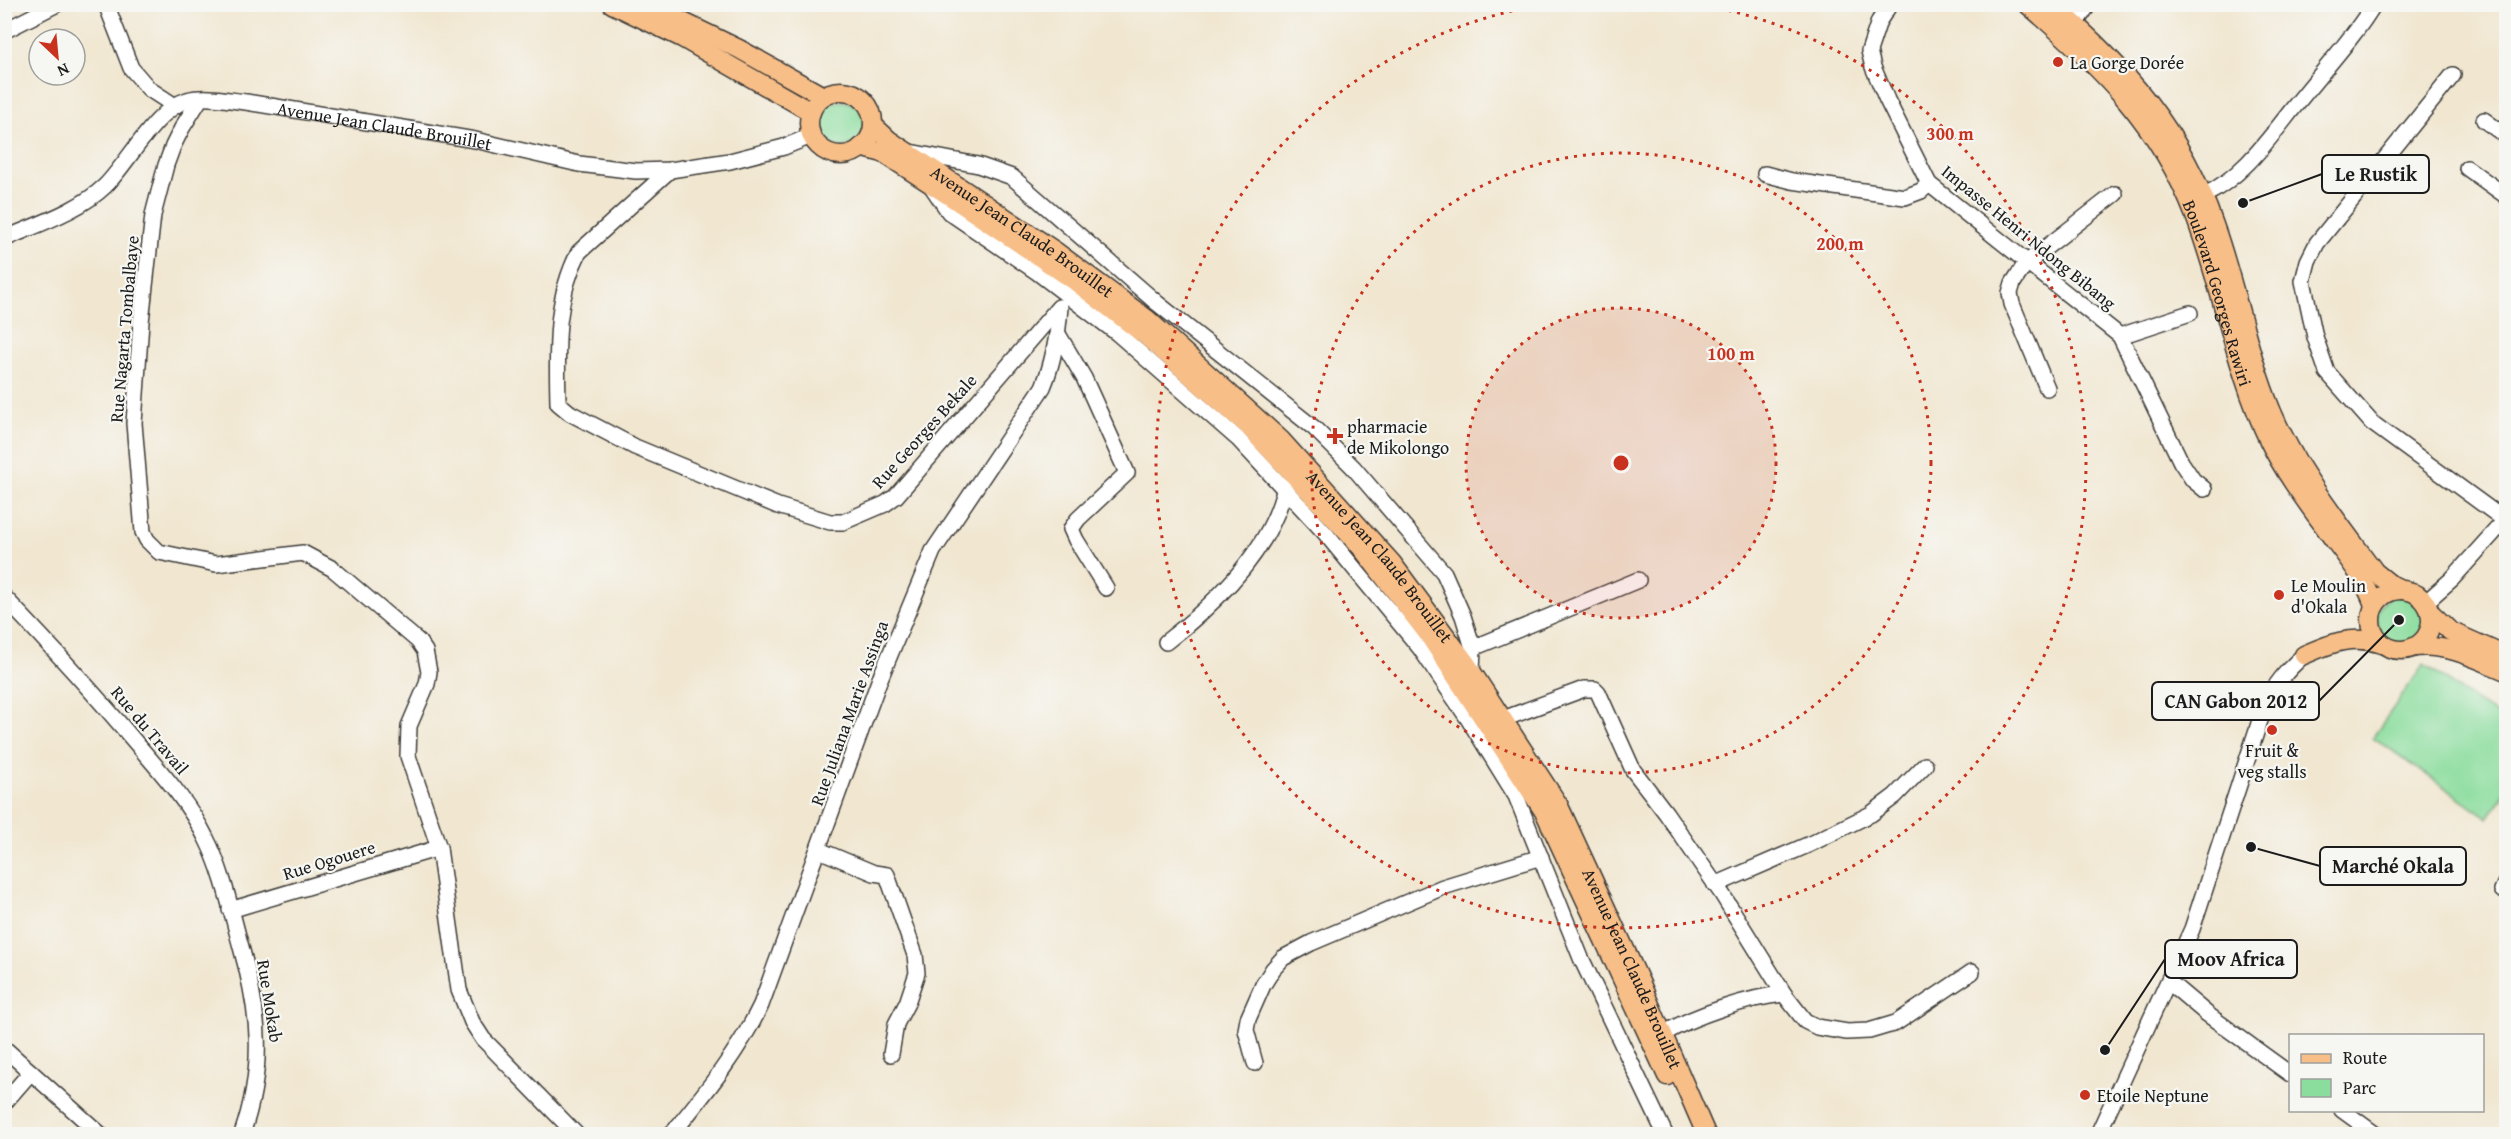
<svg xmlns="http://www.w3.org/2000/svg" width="2511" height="1139" font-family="'Gentium Book Plus',serif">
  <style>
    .green { fill: #8bdd9e; stroke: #547c5d; stroke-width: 1.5 }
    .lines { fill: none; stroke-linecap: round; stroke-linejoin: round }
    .minor-casing { stroke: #3c3a37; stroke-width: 18 }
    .major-casing { stroke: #3c3a37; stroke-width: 21 }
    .minor { stroke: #fff; stroke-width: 15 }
    .major { stroke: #f7be88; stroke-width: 18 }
    .ring { fill: none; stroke: #c8321e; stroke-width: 3; stroke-dasharray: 3 6 }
    .poi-dot { fill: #c8321e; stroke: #f6f6f2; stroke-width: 2 }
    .labels { text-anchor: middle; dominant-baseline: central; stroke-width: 4.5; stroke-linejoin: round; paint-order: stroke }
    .poi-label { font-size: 18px; fill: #1c1c1c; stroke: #f6f6f2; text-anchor: start }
    .street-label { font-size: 18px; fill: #1c1c1c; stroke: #f6f6f2 }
    .centre { fill: #c8321e; stroke: #f6f6f2; stroke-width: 3 }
    .ring-label { font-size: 18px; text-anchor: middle; font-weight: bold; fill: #c8321e; stroke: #f6f6f2; stroke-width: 4.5; stroke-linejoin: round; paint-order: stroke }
    .leader { fill: none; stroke: #1c1c1c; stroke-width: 2 }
    .callout-dot { fill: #1c1c1c; stroke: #f6f6f2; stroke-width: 2 }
    .callout { fill: #f6f6f2; stroke: #1c1c1c; stroke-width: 2 }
    .callout-label { font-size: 20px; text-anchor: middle; font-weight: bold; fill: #1c1c1c }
  </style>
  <rect width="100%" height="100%" fill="#f6f6f2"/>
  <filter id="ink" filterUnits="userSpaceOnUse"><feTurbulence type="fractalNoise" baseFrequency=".0167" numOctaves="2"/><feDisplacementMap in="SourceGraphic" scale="12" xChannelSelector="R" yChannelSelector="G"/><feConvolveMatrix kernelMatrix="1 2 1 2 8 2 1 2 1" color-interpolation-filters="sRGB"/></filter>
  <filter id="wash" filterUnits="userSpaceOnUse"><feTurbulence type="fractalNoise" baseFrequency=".008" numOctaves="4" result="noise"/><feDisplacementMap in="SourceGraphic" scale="24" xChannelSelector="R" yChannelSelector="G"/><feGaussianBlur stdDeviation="1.35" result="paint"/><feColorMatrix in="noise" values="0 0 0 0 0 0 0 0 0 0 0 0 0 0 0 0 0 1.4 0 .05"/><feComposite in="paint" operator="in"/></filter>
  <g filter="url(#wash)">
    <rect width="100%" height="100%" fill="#f1e7d1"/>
    <path class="green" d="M818 124a23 23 0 1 1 46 0a23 23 0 1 1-46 0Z
      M2377 619a24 24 0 1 1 48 0a24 24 0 1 1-48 0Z
      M2424,664L2506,722V791L2488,818L2373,737Z"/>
  </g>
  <g filter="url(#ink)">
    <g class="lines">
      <defs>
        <g id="minor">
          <path d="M106,4L131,68L149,89L175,106"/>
          <path d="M1890,4L1879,21L1869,51L1873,67L1887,100L1929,184L2120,336L2181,462L2193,480L2204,489"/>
          <path d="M2075,24L2089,4"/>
          <path d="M4,31L57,4"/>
          <path d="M2453,75L2317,243L2308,261L2303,281L2315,337L2327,372L2372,423L2506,521"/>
          <path d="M200,99L182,128L173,146L166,165L153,215L141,322L134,423L143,532L147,540L159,552L216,564L303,553L333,569L418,641L425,651L429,672L427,684L409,726L408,756L439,848L459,990L472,1022L483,1039L576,1134"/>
          <path d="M2484,120L2506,136"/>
          <path d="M910,152L978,165L1012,177L1157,303L1314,428L1353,467L1444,573L1463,616L1473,648L1472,672"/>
          <path d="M2467,168L2506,196"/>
          <path d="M670,170L579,252C554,300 557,351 558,403L570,413L635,447L778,506L830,522H843L885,504L896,496L1059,307"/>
          <path d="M1765,174L1792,181L1905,197L1921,191L1929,184"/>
          <path d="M930,184L949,212L1037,272L1117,333L1238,439L1325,533L1420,648L1469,720L1516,796L1581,958L1665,1134"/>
          <path d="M2203,196C2247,175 2273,132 2303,96C2327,66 2354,37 2374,4"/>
          <path id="s1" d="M4,239C38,224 79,211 105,186C129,162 155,110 187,100C205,95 228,100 246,102L475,140L579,164L636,171L670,170L730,161L784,147L811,136"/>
          <path d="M1058,334L1084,378L1127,473L1078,519L1071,529L1076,540L1106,588"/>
          <path d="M2120,336L2190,313"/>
          <path d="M2047,388L2012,304L2010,293L2013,283L2026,263L2115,194"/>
          <path d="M4,597C50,645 94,693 136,743C161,772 189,803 206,838C223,871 231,911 241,947C260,1014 265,1067 242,1134"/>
          <path d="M2426,602L2452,579L2506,519"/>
          <path d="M1166,642C1215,604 1271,550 1285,487"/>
          <path d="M1473,648L1638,580"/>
          <path d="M1503,719L1584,689H1595L1598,692L1633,770L1666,813L1722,894L1784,994L1805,1021L1817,1027L1847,1032L1869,1031L1896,1023L1972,972"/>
          <path d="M819,850L874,873L887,875L915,955L917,973L907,1003L896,1024L891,1054"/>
          <path d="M1715,885L1810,844L1871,814L1895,796L1925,765"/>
          <path d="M2502,890L2506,882"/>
          <path d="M230,910L439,848"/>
          <path d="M2169,982L2207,1014L2290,1074"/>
          <path d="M1663,1034C1693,1016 1749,997 1784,994"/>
          <path d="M4,1048L100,1134"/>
          <path d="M1255,1063L1246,1030L1248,1019L1263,985L1273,969L1283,958L1311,943L1443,887L1541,857"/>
          <path d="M4,1103L31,1072"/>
          <path d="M2342,1110L2375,1134"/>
          <path d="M672,1134C705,1093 738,1053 761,1005L879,681L933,551L1043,387C1054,361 1058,335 1060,307"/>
          <path d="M2098,1134L2192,929L2265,705C2275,684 2287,670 2304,655"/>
        </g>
        <g id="major">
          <path d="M612,4L682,38L811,112"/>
          <path d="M646,4L739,49L823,96"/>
          <path id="s2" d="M2027,4C2101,67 2160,124 2195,216C2223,290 2235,369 2269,441C2286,476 2311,508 2334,540C2350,561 2365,580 2374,605"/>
          <path d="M2052,4C2126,68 2182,131 2214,225C2236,286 2247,352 2272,412C2296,469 2338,522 2375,572L2390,584L2403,590"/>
          <circle cx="841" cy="123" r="32"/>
          <path id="s3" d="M874,126L889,140L1055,251L1147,319L1281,440L1392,563L1466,663L1558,804L1641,984L1706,1134"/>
          <path d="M861,147L883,153L951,197L1072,279L1147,337L1248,426L1361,547L1428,634L1545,813L1667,1076"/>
          <circle cx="2401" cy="620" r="30"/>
          <path d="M2430,612L2450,631L2506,656"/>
          <path d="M2414,647C2447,643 2476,659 2506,671"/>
          <path d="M2304,655C2331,643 2353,634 2382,644"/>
        </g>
      </defs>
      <use href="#minor" class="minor-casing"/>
      <use href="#major" class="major-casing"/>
      <use href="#minor" class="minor"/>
      <use href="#major" class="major"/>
    </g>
  </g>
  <circle cx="1621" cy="463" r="155" fill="#c8321e" fill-opacity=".12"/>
  <g class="ring">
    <circle cx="1621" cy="463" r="155"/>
    <circle cx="1621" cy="463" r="310"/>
    <path d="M1702 5A465 465 0 1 1 1540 5"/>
  </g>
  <g class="poi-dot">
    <circle cx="2058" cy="62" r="6"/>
    <path d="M1332 427h6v6h6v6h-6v6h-6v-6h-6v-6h6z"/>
    <circle cx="2279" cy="595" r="6"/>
    <circle cx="2272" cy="730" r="6"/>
    <circle cx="2085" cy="1095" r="6"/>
  </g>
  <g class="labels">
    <g class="poi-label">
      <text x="2070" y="62">La Gorge Dorée</text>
      <text x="1347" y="426">pharmacie<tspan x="1347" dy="21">de Mikolongo</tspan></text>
      <text x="2291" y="585">Le Moulin<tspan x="2291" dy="21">d'Okala</tspan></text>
      <text x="2272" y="750" text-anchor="middle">Fruit &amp;<tspan x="2272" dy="21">veg stalls</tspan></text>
      <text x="2097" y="1095">Etoile Neptune</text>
    </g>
    <g class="street-label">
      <text stroke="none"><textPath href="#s1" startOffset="435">Avenue Jean Claude Brouillet</textPath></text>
      <text stroke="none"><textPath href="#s3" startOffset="182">Avenue Jean Claude Brouillet</textPath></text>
      <text transform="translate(2029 237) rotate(39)">Impasse Henri Ndong Bibang</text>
      <text stroke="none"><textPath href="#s2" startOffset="354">Boulevard Georges Rawiri</textPath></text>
      <text transform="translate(124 329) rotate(-85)">Rue Nagarta Tombalbaye</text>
      <text transform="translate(924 431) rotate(-48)">Rue Georges Bekale</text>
      <text stroke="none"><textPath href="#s3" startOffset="668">Avenue Jean Claude Brouillet</textPath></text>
      <text transform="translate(849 713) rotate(-70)">Rue Juliana Marie Assinga</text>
      <text transform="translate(150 730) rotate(50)">Rue du Travail</text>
      <text transform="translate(329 860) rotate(-17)">Rue Ogouere</text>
      <text stroke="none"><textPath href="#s3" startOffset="1154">Avenue Jean Claude Brouillet</textPath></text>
      <text transform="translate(270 1001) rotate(81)">Rue Mokab</text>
    </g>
  </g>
  <circle cx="1621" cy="463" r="9" class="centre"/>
  <g class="ring-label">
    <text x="1950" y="140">300 m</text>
    <text x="1840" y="250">200 m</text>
    <text x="1731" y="360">100 m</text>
  </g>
  <path class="leader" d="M2243 203L2322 174M2399 620L2319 701M2251 847L2320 866M2105 1050L2165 959"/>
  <g class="callout-dot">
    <circle cx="2243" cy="203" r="6"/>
    <circle cx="2399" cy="620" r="6"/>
    <circle cx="2251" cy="847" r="6"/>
    <circle cx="2105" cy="1050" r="6"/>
  </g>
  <g class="callout">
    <rect x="2322" y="155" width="107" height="38" rx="6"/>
    <rect x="2152" y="682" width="167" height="38" rx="6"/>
    <rect x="2320" y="847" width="146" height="38" rx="6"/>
    <rect x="2165" y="940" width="132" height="38" rx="6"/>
  </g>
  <g class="callout-label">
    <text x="2376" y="181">Le Rustik</text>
    <text x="2236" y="708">CAN Gabon 2012</text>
    <text x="2393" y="873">Marché Okala</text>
    <text x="2231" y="966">Moov Africa</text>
  </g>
  <rect width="2511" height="1139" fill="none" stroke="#f6f6f2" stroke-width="24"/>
  <rect x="2289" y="1034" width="195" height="78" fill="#f6f6f2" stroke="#9f9f9c" stroke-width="1.5"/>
  <rect x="2301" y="1054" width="30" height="9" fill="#f7be88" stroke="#9f9f9c" stroke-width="1.5"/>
  <text x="2343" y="1064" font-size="18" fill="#1c1c1c">Route</text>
  <rect x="2301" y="1079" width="30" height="18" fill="#8bdd9e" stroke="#9f9f9c" stroke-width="1.5"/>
  <text x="2343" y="1094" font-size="18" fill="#1c1c1c">Parc</text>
  <g transform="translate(57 57) rotate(154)"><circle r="28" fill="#f6f6f2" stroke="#9f9f9c" stroke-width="1.5"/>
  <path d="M0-4.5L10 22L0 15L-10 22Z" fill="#c8321e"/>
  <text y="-9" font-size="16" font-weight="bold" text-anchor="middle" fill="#1c1c1c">N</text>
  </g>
</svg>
